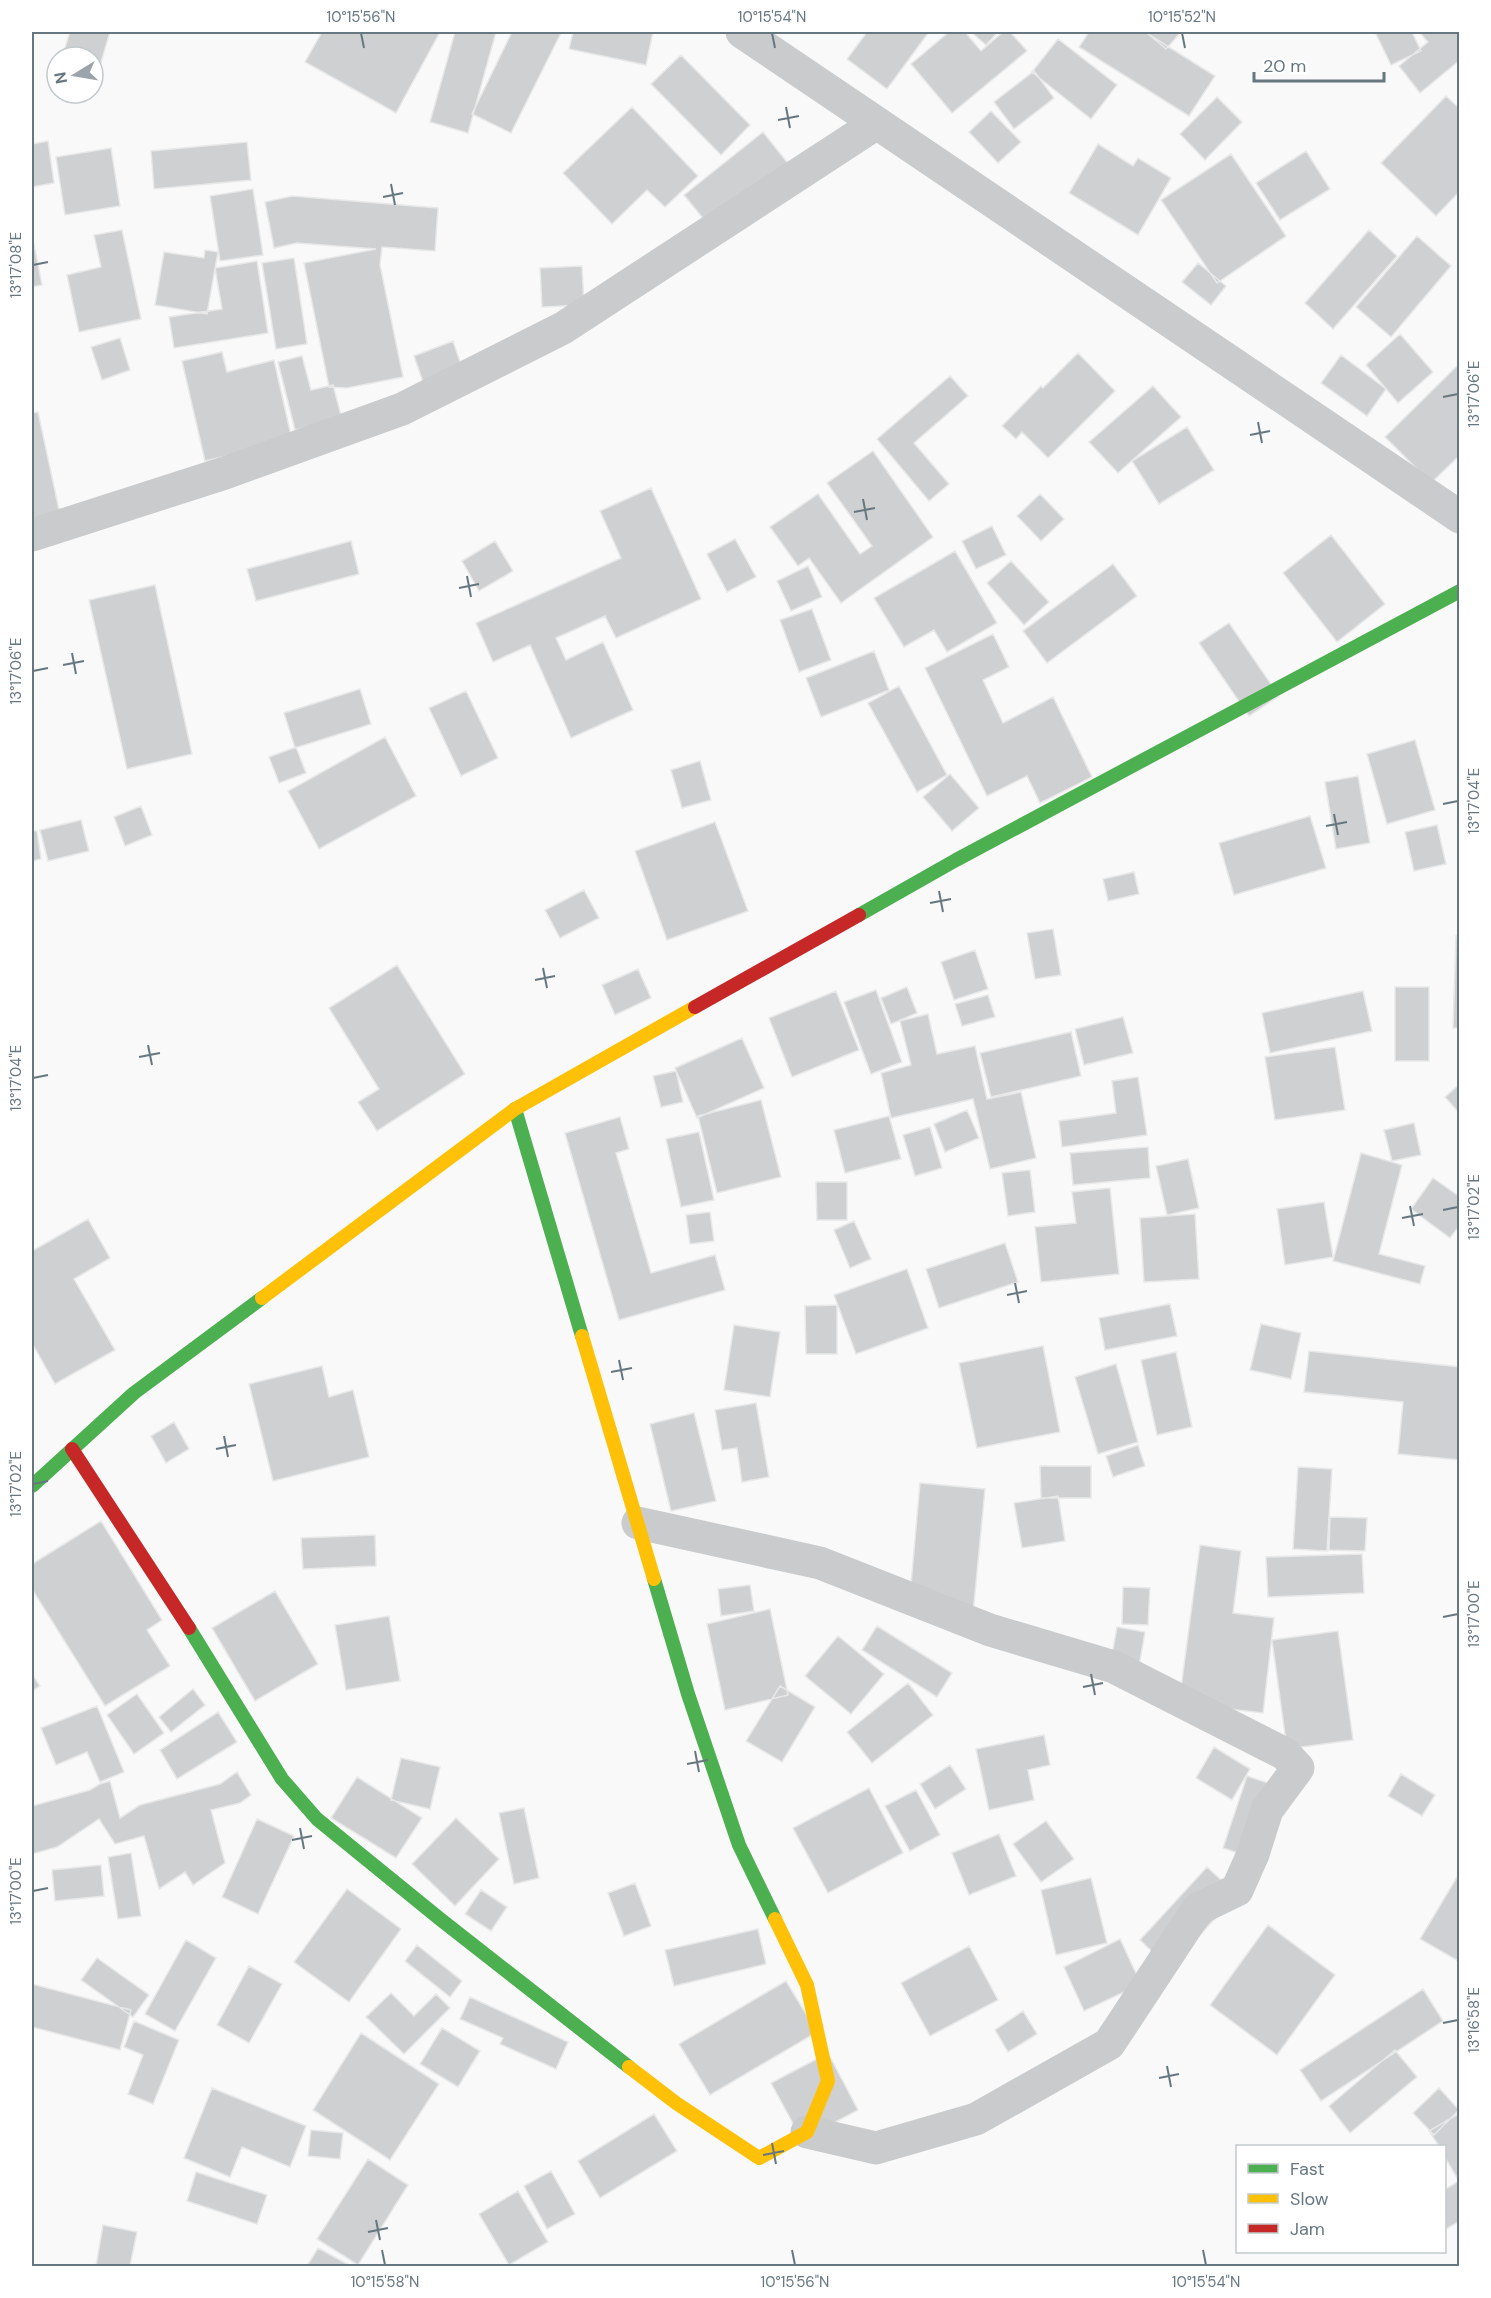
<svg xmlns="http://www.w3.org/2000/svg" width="1491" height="2298" font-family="'DM Sans',sans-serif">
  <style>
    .building { fill: #ced0d1; stroke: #e8e8e8; stroke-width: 1.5 }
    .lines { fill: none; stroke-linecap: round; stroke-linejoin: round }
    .street { stroke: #cacbcc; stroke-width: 33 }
    .fast { stroke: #4caf50; stroke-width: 14 }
    .slow { stroke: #ffc107; stroke-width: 14 }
    .jam { stroke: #c62828; stroke-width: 14 }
    .ticks { fill: none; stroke: #677780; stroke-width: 2 }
    .neatline { fill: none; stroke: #677780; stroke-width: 2 }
    .ticks-label { font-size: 15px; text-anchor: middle; fill: #677780 }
  </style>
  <rect width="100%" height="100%" fill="#f9f9f9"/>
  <path class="building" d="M70,32H110L93,89V57H62Z
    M322,32H440L396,113L305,62Z
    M455,32H496L468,133L430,122Z
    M512,32L561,33L511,133L472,114Z
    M573,32H653L646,65L569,49Z
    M867,32H929L887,89L847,59Z
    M949,32H965L981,51L1003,32H1010L1027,51L952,113L911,64Z
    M971,32H998L986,45Z
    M1089,32H1145L1215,76L1189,116L1079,47Z
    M1146,32H1181L1166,49Z
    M1375,32H1412L1421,51L1391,65Z
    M1419,32H1460V60L1420,93L1399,66L1428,42Z
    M1058,39L1117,85L1091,119L1032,72Z
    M681,55L750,125L721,155L651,84Z
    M1034,71L1054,98L1014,129L994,102Z
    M71,93H92L90,99Z
    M1446,96L1460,109V191L1436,216L1381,163Z
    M1217,97L1242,122L1205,160L1180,134Z
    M632,107L698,176L665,207L647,190L612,224L563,173Z
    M991,111L1021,142L998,163L969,132Z
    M763,132L794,171L715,233L684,195Z
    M48,141L54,183L32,187V144Z
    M247,142L251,180L154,189L151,151Z
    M1098,144L1133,166L1138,158L1171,178L1138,235L1069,193Z
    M111,148L120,206L65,215L56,157Z
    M1306,151L1330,189L1280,220L1256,183Z
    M1231,154L1286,236L1217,283L1161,200Z
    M253,189L263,255L220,261L210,196Z
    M292,196L438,208L435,251L382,247L380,265L403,377L347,388L329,387L304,263L376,249L297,243L274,248L265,202Z
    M122,230L141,319L79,332L67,275L101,267L94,235Z
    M1369,230L1397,256L1333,329L1305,303Z
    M1417,236L1451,266L1391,337L1356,307Z
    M32,244H34L42,285L32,287Z
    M205,250L218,252L207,314L155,305L164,252L204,258Z
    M294,258L307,344L276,349L262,263Z
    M257,261L268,333L174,348L169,317L222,309L215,268Z
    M1198,263L1226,286L1211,305L1182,282Z
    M582,266L584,305L542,307L540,268Z
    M1400,334L1433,372L1398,403L1366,365Z
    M120,338L130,370L102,380L91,347Z
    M453,341L463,371L424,385L414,356Z
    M222,352L227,372L274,360L292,440L205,461L182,361Z
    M1078,353L1115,391L1048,458L1022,432L1016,439L1002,426L1041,386L1043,388Z
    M1341,355L1386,389L1367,416L1321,383Z
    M302,356L311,390L333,385L342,419L295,430L278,362Z
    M1460,363V455L1431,483L1385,437Z
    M950,376L968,396L914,443L949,484L929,501L877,439Z
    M1153,386L1181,417L1118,473L1089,442Z
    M38,412L64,533L32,540V413Z
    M1187,427L1214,470L1159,504L1132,461Z
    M873,451L933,537L841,603L809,558L798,566L770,527L818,494L860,554L872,546L827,483Z
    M651,488L701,599L616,638L605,616L556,638L566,660L603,642L633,710L571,738L530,645L493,662L476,623L621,558L600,511Z
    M1040,494L1064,519L1041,541L1017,516Z
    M992,526L1006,555L976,569L962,541Z
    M1331,535L1385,604L1337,642L1283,573Z
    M735,539L756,577L727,592L707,554Z
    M351,541L359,574L256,601L247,569Z
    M495,541L513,571L479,591L462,561Z
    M955,551L997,623L947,652L934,630L904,647L874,598Z
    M1011,561L1049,602L1024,625L987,583Z
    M1113,564L1137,596L1047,663L1023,631Z
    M808,566L822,597L791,611L777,581Z
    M155,585L192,754L127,769L89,600Z
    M812,609L831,660L799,672L780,620Z
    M1229,623L1279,696L1249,716L1199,643Z
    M993,634L1009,667L983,680L1003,723L1053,697L1092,777L1040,803L1027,776L987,796L925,668Z
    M874,651L889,690L821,717L806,678Z
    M899,686L947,775L917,792L868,703Z
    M360,689L371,724L295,748L284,713Z
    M466,691L498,758L461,776L429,708Z
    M385,737L416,796L319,849L288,791Z
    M1415,740L1435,810L1387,824L1367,754Z
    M296,747L306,773L279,783L269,757Z
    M700,761L711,800L682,808L671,770Z
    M950,774L979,808L952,831L923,797Z
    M1358,776L1370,843L1336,849L1325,782Z
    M141,806L152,835L125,846L114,817Z
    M1310,816L1326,868L1234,895L1219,843Z
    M81,820L89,851L48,861L40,830Z
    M715,822L748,911L667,940L635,851Z
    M1437,825L1446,864L1414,871L1405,832Z
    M32,831H37L41,859L32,861Z
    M1134,872L1139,894L1108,901L1103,879Z
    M584,890L599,918L560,938L545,910Z
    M1053,929L1061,975L1035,979L1027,933Z
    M1456,936H1460V1028H1453Z
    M975,950L988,989L954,1000L941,962Z
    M397,965L465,1074L377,1131L358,1102L379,1089L329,1008Z
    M638,969L651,998L615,1015L602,985Z
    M907,987L917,1013L891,1024L881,998Z
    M1395,987H1429V1061H1395Z
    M876,990L902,1062L871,1074L844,1002Z
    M836,991L859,1050L792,1077L769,1018Z
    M1363,991L1372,1031L1270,1053L1262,1013Z
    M988,995L995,1017L962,1026L955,1004Z
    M928,1014L937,1054L975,1046L987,1099L1021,1092L1036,1158L990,1169L973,1099L891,1118L881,1073L911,1065L900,1021Z
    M1123,1017L1133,1053L1084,1065L1075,1029Z
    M1071,1032L1081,1076L991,1097L980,1053Z
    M742,1038L764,1088L697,1118L675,1068Z
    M1335,1047L1345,1110L1275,1120L1265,1057Z
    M676,1071L683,1102L661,1107L653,1076Z
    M1138,1077L1147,1135L1062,1147L1059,1121L1116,1113L1112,1081Z
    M1460,1084V1114L1445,1097Z
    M761,1100L781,1177L717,1193L698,1116Z
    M967,1110L979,1138L945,1152L934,1124Z
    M889,1116L901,1159L845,1173L834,1130Z
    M620,1117L629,1149L616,1153L651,1273L715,1255L725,1290L619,1320L565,1133Z
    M1414,1123L1421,1155L1392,1161L1384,1130Z
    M930,1127L942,1168L915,1176L903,1135Z
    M699,1132L714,1200L681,1207L666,1139Z
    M1148,1147L1150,1178L1073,1185L1070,1153Z
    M1361,1153L1402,1165L1379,1254L1425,1266L1420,1284L1333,1261Z
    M1188,1159L1199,1208L1167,1215L1156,1166Z
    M1030,1170L1035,1212L1008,1216L1002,1173Z
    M1433,1178L1460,1197V1225L1450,1238L1411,1209Z
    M816,1182H847V1220H817Z
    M1110,1188L1119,1274L1041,1282L1035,1227L1076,1223L1072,1192Z
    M1324,1202L1333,1257L1285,1265L1277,1209Z
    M710,1212L714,1241L690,1244L686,1215Z
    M1195,1214L1199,1279L1144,1282L1140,1218Z
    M88,1219L110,1258L74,1279L115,1350L55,1384L32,1343V1251Z
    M854,1221L871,1259L850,1268L834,1230Z
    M1005,1243L1018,1282L939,1308L926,1269Z
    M907,1269L928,1328L856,1354L834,1295Z
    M1170,1304L1177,1336L1105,1350L1099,1318Z
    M837,1305V1354H806L805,1306Z
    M1261,1324L1301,1333L1291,1379L1250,1370Z
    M734,1325L780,1332L770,1397L724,1390Z
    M1043,1346L1060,1432L977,1448L959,1363Z
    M1309,1351L1460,1367V1460L1398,1454L1403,1402L1304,1392Z
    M1176,1352L1192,1427L1157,1435L1141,1360Z
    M1116,1364L1138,1442L1098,1454L1075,1377Z
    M322,1366L329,1397L353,1390L369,1457L273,1481L249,1384Z
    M756,1403L769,1477L742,1482L737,1448L722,1450L715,1410Z
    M694,1413L716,1501L671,1511L650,1424Z
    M174,1422L189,1449L166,1463L151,1436Z
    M1138,1445L1145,1466L1113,1477L1106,1456Z
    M1040,1466H1091V1498H1041Z
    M1298,1467L1332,1469L1327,1551L1293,1549Z
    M920,1483L985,1489L973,1614L909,1607Z
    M1058,1496L1065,1541L1022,1548L1014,1503Z
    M1330,1517L1367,1518L1365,1551L1329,1550Z
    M101,1521L162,1620L147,1630L170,1666L105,1706L32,1589V1564Z
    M375,1535L376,1566L303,1569L301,1538Z
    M1200,1545L1241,1551L1233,1613L1274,1618L1263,1713L1179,1703Z
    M1362,1554L1364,1593L1268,1597L1266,1557Z
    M750,1585L754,1611L721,1616L718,1589Z
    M1123,1587L1150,1588L1148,1625L1122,1624Z
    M275,1591L318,1664L255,1701L212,1628Z
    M770,1609L788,1695L725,1710L707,1624Z
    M389,1616L400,1681L346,1690L335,1625Z
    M877,1626L952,1673L937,1697L862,1650Z
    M1117,1627L1145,1632L1138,1672L1110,1666Z
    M1338,1631L1353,1740L1287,1749L1272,1640Z
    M838,1636L884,1674L851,1714L805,1676Z
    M32,1674L40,1686L32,1691Z
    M908,1683L933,1715L872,1763L847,1732Z
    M780,1686L815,1707L782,1762L746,1741Z
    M193,1689L205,1705L171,1732L159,1717Z
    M137,1694L164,1733L134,1754L107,1715Z
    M97,1706L124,1772L100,1782L87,1752L56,1765L41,1728Z
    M218,1712L237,1742L177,1779L160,1750Z
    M1044,1735L1050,1765L1028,1770L1034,1800L989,1810L976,1749Z
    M1214,1747L1250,1769L1232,1800L1196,1778Z
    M401,1758L440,1767L430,1809L391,1800Z
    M950,1765L966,1789L935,1809L920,1784Z
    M237,1772L251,1795L240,1803L211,1810L225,1863L193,1885L185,1872L159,1889L144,1836L115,1844L99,1819L57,1847L32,1854V1806L90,1790L100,1784L110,1781L120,1818L140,1805L220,1784Z
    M1401,1774L1435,1795L1422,1816L1388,1796Z
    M1247,1776L1286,1789L1262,1861L1223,1848Z
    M357,1777L422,1818L396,1858L331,1818Z
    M869,1788L903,1853L828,1893L793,1828Z
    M916,1790L940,1835L910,1851L885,1806Z
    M524,1808L539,1878L514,1884L499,1813Z
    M456,1818L499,1859L455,1906L412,1864Z
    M257,1819L294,1836L258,1914L222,1897Z
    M1046,1821L1074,1859L1041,1882L1013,1844Z
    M999,1834L1016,1876L969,1895L952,1853Z
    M131,1853L141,1916L118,1919L108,1857Z
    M101,1865L104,1896L55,1901L52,1870Z
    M1207,1867L1237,1895L1169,1968L1140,1940Z
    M1460,1872V1962L1420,1939Z
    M1091,1878L1107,1943L1056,1955L1041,1890Z
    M635,1883L651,1926L624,1936L608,1893Z
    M347,1889L401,1929L349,2002L294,1962Z
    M481,1890L507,1907L491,1931L465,1914Z
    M1268,1925L1335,1975L1277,2055L1210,2005Z
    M758,1929L766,1964L674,1986L665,1950Z
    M1120,1939L1141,1984L1084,2011L1064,1967Z
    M186,1940L216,1958L175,2031L145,2014Z
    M417,1945L462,1981L450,1997L405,1961Z
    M969,1946L998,2000L930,2036L901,1983Z
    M97,1958L149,1995L133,2017L81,1980Z
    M249,1966L282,1984L249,2043L217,2025Z
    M786,1981L817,2032L710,2095L679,2044Z
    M32,1984L131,2010L120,2050L32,2027Z
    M1423,1989L1443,2021L1321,2101L1300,2070Z
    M391,1993L414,2016L436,1994L450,2008L404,2054L366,2017Z
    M470,1997L568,2042L556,2069L500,2044L503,2038L460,2019Z
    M1023,2011L1037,2034L1008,2052L995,2030Z
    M134,2021L179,2040L153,2104L128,2094L143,2055L124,2047Z
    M442,2028L480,2051L458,2087L420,2064Z
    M361,2033L439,2084L390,2160L313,2110Z
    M1395,2050L1417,2077L1350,2133L1329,2106Z
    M828,2053L858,2110L802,2140L771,2083Z
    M212,2088L306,2126L290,2167L242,2147L230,2177L184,2158Z
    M1439,2088L1459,2110L1434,2135L1413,2113Z
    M1460,2113V2221L1446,2229L1444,2190L1459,2181L1444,2156V2146H1439L1429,2131Z
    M654,2114L677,2151L600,2198L578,2161Z
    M311,2130L343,2133L340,2159L308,2156Z
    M368,2159L408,2185L358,2265L317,2239Z
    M551,2171L575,2214L547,2229L524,2186Z
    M196,2172L267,2195L257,2224L187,2201Z
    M518,2191L548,2242L509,2265L479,2214Z
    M103,2225L137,2232L130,2266H96Z
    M318,2248L351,2266H307Z"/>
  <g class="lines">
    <path class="street" d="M742,32L1460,517
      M32,535L225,473L402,409L563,328L877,123
      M638,1523L820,1563L990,1630L1114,1667L1285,1754L1298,1768L1267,1810L1253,1854L1237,1890L1198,1909L1109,2044L976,2119L876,2148L807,2132"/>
    <path class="fast" d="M859,915L956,860L1460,591
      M515,1109L582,1336
      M32,1486L134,1393L262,1298
      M654,1579L688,1694L739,1845L775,1919
      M189,1628L282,1779L317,1819L440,1919L629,2067"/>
    <path class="slow" d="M262,1298L515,1109L695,1007
      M582,1336L654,1579
      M629,2067L676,2103L759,2158L807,2132L828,2081L807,1985L775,1919"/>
    <path class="jam" d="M695,1007L859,915
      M72,1449L189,1628"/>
  </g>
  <path class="ticks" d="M361,33L364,48M772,33L775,48M1182,33L1185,48M786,107L790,128M778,120L799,116M391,184L395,205M383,197L403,193M33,265L48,262M1443,397L1458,394M1258,422L1262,443M1250,435L1270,431M863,499L867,520M854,512L875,508M467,576L471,597M459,588L479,584M72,653L76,674M63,665L84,661M33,671L48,668M1443,804L1458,801M1334,814L1338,835M1326,826L1347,822M939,891L943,912M930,903L951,899M543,968L547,988M535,980L555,976M148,1045L152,1065M139,1057L160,1053M33,1078L48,1075M1410,1206L1414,1226M1443,1210L1458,1207M1402,1218L1423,1214M1015,1283L1019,1303M1007,1295L1027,1291M619,1360L623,1380M611,1372L632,1368M224,1436L228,1457M216,1449L236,1445M33,1484L48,1481M1443,1617L1458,1614M1091,1674L1095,1695M1083,1687L1103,1683M695,1751L699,1772M687,1764L708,1760M300,1828L304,1849M292,1840L312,1836M33,1891L48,1888M1443,2023L1458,2020M1167,2066L1171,2087M1159,2078L1179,2074M772,2143L776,2164M763,2155L784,2151M376,2220L380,2240M368,2232L388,2228M382,2250L385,2265M792,2250L795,2265M1203,2250L1206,2265"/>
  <rect width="1491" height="2298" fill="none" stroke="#ffffff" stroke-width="66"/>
  <rect x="1236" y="2145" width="210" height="108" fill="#ffffff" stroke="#c2c9cc" stroke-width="1.5"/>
  <rect x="1248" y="2164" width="30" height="9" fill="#4caf50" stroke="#c2c9cc" stroke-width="1.5"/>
  <text x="1290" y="2175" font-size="18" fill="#677780">Fast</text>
  <rect x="1248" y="2194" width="30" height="9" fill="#ffc107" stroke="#c2c9cc" stroke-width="1.5"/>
  <text x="1290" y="2205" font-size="18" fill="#677780">Slow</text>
  <rect x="1248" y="2224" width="30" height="9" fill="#c62828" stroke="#c2c9cc" stroke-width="1.5"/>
  <text x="1290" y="2235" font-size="18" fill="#677780">Jam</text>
  <g transform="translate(75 75) rotate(259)"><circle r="28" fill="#ffffff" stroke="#c2c9cc" stroke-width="1.5"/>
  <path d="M0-4.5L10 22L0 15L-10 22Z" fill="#9aa4aa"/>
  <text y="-9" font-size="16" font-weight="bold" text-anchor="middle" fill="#677780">N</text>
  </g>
  <path d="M1254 72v9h130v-9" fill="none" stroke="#677780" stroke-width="3"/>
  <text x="1263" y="72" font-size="18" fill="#677780" stroke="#ffffff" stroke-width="4.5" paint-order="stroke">20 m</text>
  <rect x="33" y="33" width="1425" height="2232" class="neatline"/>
  <g class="ticks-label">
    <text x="361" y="22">10°15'56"N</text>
    <text x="772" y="22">10°15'54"N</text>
    <text x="1182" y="22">10°15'52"N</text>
    <text transform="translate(16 265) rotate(-90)" y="5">13°17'08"E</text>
    <text transform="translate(1474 394) rotate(-90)" y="5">13°17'06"E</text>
    <text transform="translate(16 671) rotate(-90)" y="5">13°17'06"E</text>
    <text transform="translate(1474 801) rotate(-90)" y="5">13°17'04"E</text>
    <text transform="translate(16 1078) rotate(-90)" y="5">13°17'04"E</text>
    <text transform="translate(1474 1207) rotate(-90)" y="5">13°17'02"E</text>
    <text transform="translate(16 1484) rotate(-90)" y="5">13°17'02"E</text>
    <text transform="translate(1474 1614) rotate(-90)" y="5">13°17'00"E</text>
    <text transform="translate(16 1891) rotate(-90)" y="5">13°17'00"E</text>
    <text transform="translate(1474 2020) rotate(-90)" y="5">13°16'58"E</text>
    <text x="385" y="2287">10°15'58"N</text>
    <text x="795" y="2287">10°15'56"N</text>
    <text x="1206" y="2287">10°15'54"N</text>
  </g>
</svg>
